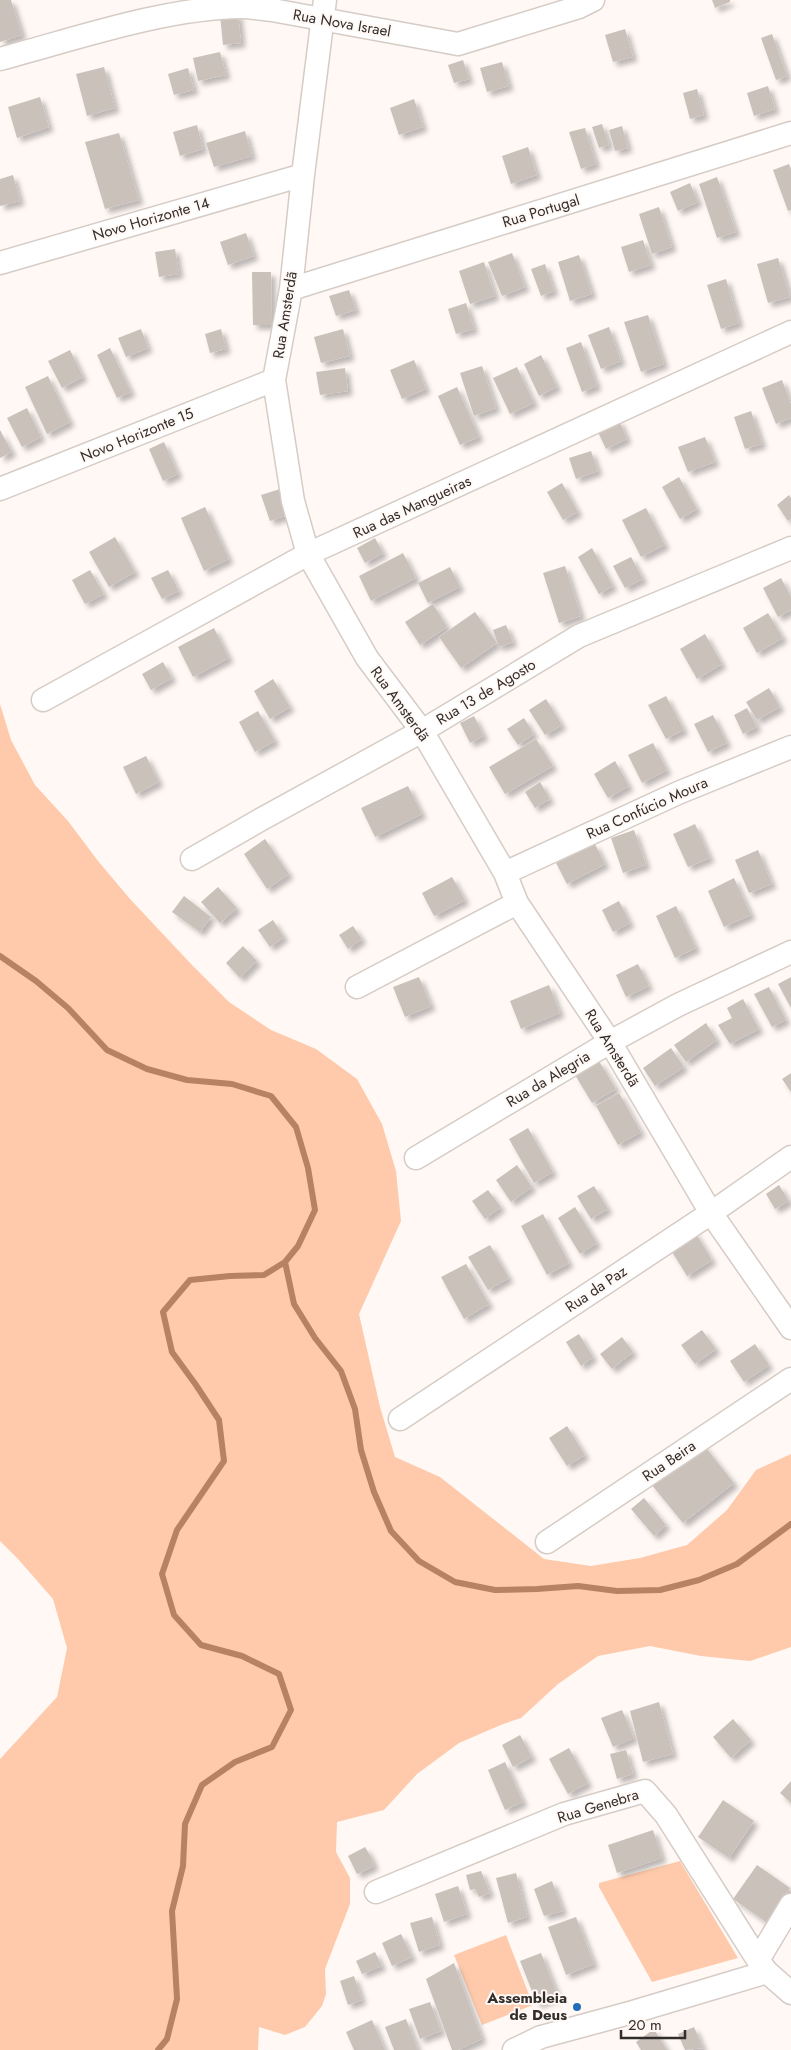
<svg xmlns="http://www.w3.org/2000/svg" width="791" height="2050" font-family="Jost,sans-serif">
  <style>
    .green { fill: #fecaab }
    .lines { fill: none; stroke-linecap: round; stroke-linejoin: round }
    .stream { stroke: #b68262; stroke-width: 6 }
    .building { fill: #cbc1bb; filter: url(#shadow) }
    .minor-casing { stroke: #d6ccc6; stroke-width: 25 }
    .minor { stroke: #fff; stroke-width: 22 }
    .poi-dot { fill: #236cbc; stroke: #fff8f5; stroke-width: 2 }
    .labels { text-anchor: middle; dominant-baseline: central; stroke-width: 4; stroke-linejoin: round; paint-order: stroke }
    .street-label { font-size: 15px; fill: #312d2b; stroke: #fff8f5 }
    .poi-label { font-size: 15px; font-weight: bold; fill: #312d2b; stroke: #fff8f5; text-anchor: end }
  </style>
  <defs>
    <filter id="shadow"><feDropShadow dx="4.5" dy="4.5" stdDeviation="2.5" flood-color="#0004"/></filter>
  </defs>
  <rect width="100%" height="100%" fill="#fff8f5"/>
  <path class="green" d="M0,704L11,740L35,785L68,821L98,861L130,899L192,965L229,1002L271,1030L316,1049L357,1079L382,1124L396,1171L401,1221L359,1314L380,1407L395,1457L440,1477L544,1559L591,1566L640,1558L687,1545L727,1510L756,1470L791,1454V1647L750,1661L701,1656L650,1646L598,1656L558,1684L521,1718L503,1724L459,1743L417,1774L384,1810L337,1822L336,1852L350,1878V1904L325,1969L326,1994L322,2006L305,2027L285,2035L259,2027L258,2050H0V1759L57,1697L67,1648L53,1599L18,1559L0,1541Z
    M680,1861L738,1958L652,1982L599,1887V1883Z
    M506,1935L533,2005L482,2025L454,1955Z"/>
  <g class="lines">
    <path class="stream" d="M0,956L36,981L68,1008L107,1050L147,1069L187,1080L232,1084L271,1096L296,1127L308,1168L315,1210L298,1246L285,1262L264,1275L230,1276L190,1280L163,1312L172,1352L196,1385L219,1420L224,1461L177,1530L162,1574L174,1615L201,1645L242,1656L279,1674L291,1710L272,1747L235,1762L202,1785L185,1824L183,1866L172,1911L177,1999L167,2039L158,2050
      M285,1262L294,1304L315,1338L341,1371L355,1409L361,1450L374,1492L391,1531L419,1561L455,1582L495,1590L537,1589L578,1586L617,1591L660,1590L699,1580L737,1564L791,1524"/>
  </g>
  <path class="building" d="M0,0H11L22,35L0,42Z
    M712,0H730V2L715,8Z
    M238,14L241,43L223,45L220,15Z
    M625,29L633,57L613,62L605,35Z
    M772,34L787,76L776,80L761,38Z
    M220,52L226,75L198,81L193,58Z
    M463,60L469,79L454,83L448,65Z
    M502,62L509,86L487,92L480,68Z
    M104,67L115,108L87,116L76,74Z
    M188,68L194,90L174,95L168,74Z
    M768,86L775,109L754,116L747,93Z
    M697,89L704,115L690,119L683,93Z
    M40,97L49,127L17,138L8,107Z
    M414,99L423,127L399,135L390,108Z
    M602,124L609,145L599,148L592,127Z
    M197,125L203,149L180,156L173,132Z
    M622,126L628,148L615,151L609,130Z
    M585,128L596,164L581,169L569,132Z
    M245,131L252,156L214,167L206,143Z
    M119,133L139,200L105,209L85,142Z
    M528,147L537,175L511,184L502,156Z
    M789,164L791,169V210L788,211L773,170Z
    M13,175L20,201L0,206V179Z
    M717,177L736,232L717,238L699,184Z
    M690,183L698,202L678,211L670,192Z
    M659,207L672,247L652,254L639,214Z
    M246,233L254,256L228,265L220,242Z
    M643,240L651,265L629,272L621,247Z
    M175,249L179,274L159,277L155,252Z
    M512,253L525,287L502,296L488,262Z
    M579,255L592,294L570,301L558,262Z
    M778,258L790,297L768,303L757,264Z
    M484,262L495,296L470,304L459,271Z
    M545,264L554,291L541,296L531,269Z
    M252,272H271L272,325H253Z
    M726,279L739,323L721,329L707,285Z
    M349,290L356,310L336,316L329,296Z
    M466,303L474,329L456,334L448,309Z
    M648,315L664,364L641,372L624,322Z
    M609,327L621,361L601,369L588,335Z
    M141,329L148,348L126,357L118,338Z
    M221,329L226,349L210,353L205,334Z
    M343,329L350,356L321,363L314,337Z
    M581,342L597,386L582,392L566,348Z
    M110,348L131,392L117,398L97,355Z
    M70,350L83,377L62,388L48,361Z
    M541,355L557,387L539,396L524,364Z
    M414,360L426,389L402,399L390,370Z
    M482,366L496,408L474,416L460,373Z
    M517,367L534,403L510,414L493,378Z
    M345,368L348,391L320,395L316,372Z
    M48,376L70,422L47,434L25,387Z
    M782,380L791,404V418L776,424L762,388Z
    M457,387L479,437L460,445L438,396Z
    M27,408L41,437L22,447L7,418Z
    M751,411L762,444L745,449L734,417Z
    M619,420L627,439L606,449L597,430Z
    M0,430L12,452L0,458Z
    M705,437L715,462L688,472L678,447Z
    M164,442L178,474L163,481L149,449Z
    M591,451L598,471L576,479L569,458Z
    M679,477L697,509L680,519L662,487Z
    M562,483L578,512L563,520L547,492Z
    M280,489L288,515L270,521L261,495Z
    M789,495L791,498V519L788,521L777,505Z
    M205,507L229,559L204,571L181,518Z
    M646,508L665,545L641,557L622,520Z
    M115,537L135,572L109,587L89,552Z
    M375,538L383,553L365,563L357,548Z
    M592,548L613,586L599,594L578,557Z
    M403,553L416,578L371,601L359,576Z
    M631,557L643,579L625,588L613,566Z
    M565,566L581,616L559,623L543,573Z
    M450,567L460,587L428,603L418,583Z
    M90,570L104,594L85,604L72,580Z
    M168,570L179,591L162,599L151,578Z
    M781,578L791,597V610L778,617L763,588Z
    M433,604L447,627L420,645L405,622Z
    M475,612L497,643L461,668L439,637Z
    M768,613L783,638L757,653L743,628Z
    M506,625L513,642L499,647L493,630Z
    M214,628L229,658L193,677L178,647Z
    M705,634L722,664L697,679L680,649Z
    M163,662L172,678L151,690L142,674Z
    M273,679L290,707L270,719L254,691Z
    M769,688L780,707L757,720L746,702Z
    M666,696L684,730L666,739L648,705Z
    M546,699L562,725L545,735L529,710Z
    M747,708L757,727L743,734L734,715Z
    M258,711L275,741L255,752L239,722Z
    M713,715L727,743L708,752L694,724Z
    M474,716L484,736L470,743L460,723Z
    M524,718L534,734L518,745L507,729Z
    M536,739L553,766L505,794L489,767Z
    M653,743L667,770L642,783L628,755Z
    M146,756L159,782L136,794L123,767Z
    M615,761L629,786L608,798L594,774Z
    M540,782L550,799L535,808L525,792Z
    M408,786L422,814L375,837L361,808Z
    M695,824L710,858L688,867L673,834Z
    M634,830L646,865L623,873L611,838Z
    M265,839L289,874L267,889L244,854Z
    M595,844L605,864L567,884L556,863Z
    M758,850L772,884L749,893L735,860Z
    M452,877L465,900L434,916L422,893Z
    M734,878L751,915L724,927L708,891Z
    M218,887L237,908L220,923L201,902Z
    M184,896L211,917L200,932L172,912Z
    M619,901L630,923L613,932L602,910Z
    M676,906L696,948L675,958L656,916Z
    M273,920L284,937L270,947L258,930Z
    M353,926L362,939L348,949L339,935Z
    M243,946L257,961L240,978L226,963Z
    M638,964L649,986L626,997L616,975Z
    M419,977L431,1006L405,1017L393,987Z
    M791,977V1008L778,984Z
    M549,985L560,1013L521,1029L510,1001Z
    M769,987L786,1020L772,1027L754,994Z
    M743,999L759,1029L730,1044L718,1025L732,1018L727,1008Z
    M706,1023L717,1040L686,1062L674,1045Z
    M671,1048L684,1067L655,1086L643,1068Z
    M599,1061L616,1089L592,1103L575,1075Z
    M791,1073V1092L782,1079Z
    M619,1093L641,1132L618,1145L596,1106Z
    M528,1128L553,1172L534,1183L509,1139Z
    M517,1165L532,1187L511,1202L496,1180Z
    M779,1185L789,1201L775,1209L766,1194Z
    M594,1186L608,1209L591,1219L577,1196Z
    M488,1190L501,1207L485,1219L472,1201Z
    M575,1207L597,1243L580,1254L558,1218Z
    M543,1214L569,1263L547,1275L521,1226Z
    M694,1231L712,1260L687,1276L669,1247Z
    M490,1245L509,1278L488,1290L468,1257Z
    M466,1264L489,1304L464,1319L441,1277Z
    M702,1330L716,1349L695,1364L681,1345Z
    M579,1334L593,1357L581,1366L566,1342Z
    M622,1337L633,1352L612,1369L600,1354Z
    M755,1344L769,1365L744,1382L730,1361Z
    M567,1426L585,1455L567,1466L549,1438Z
    M702,1443L734,1483L683,1523L651,1484Z
    M644,1498L666,1525L654,1536L631,1509Z
    M659,1702L673,1754L643,1762L630,1711Z
    M622,1710L634,1738L613,1747L601,1718Z
    M733,1719L751,1740L731,1758L713,1737Z
    M520,1735L532,1757L513,1767L502,1745Z
    M569,1748L588,1783L568,1794L549,1759Z
    M626,1750L633,1774L617,1779L610,1754Z
    M505,1762L523,1802L505,1810L488,1770Z
    M791,1781V1803L780,1793Z
    M723,1800L754,1821L729,1858L698,1837Z
    M653,1830L662,1858L617,1873L608,1845Z
    M365,1847L371,1857L374,1866L357,1874L348,1856Z
    M757,1865L790,1888L766,1922L733,1899Z
    M481,1871L490,1893L479,1897L475,1889L470,1890L466,1875Z
    M516,1873L527,1917L508,1923L496,1878Z
    M552,1881L563,1911L544,1916L534,1889Z
    M458,1886L467,1914L444,1922L435,1894Z
    M432,1917L440,1945L419,1952L410,1923Z
    M576,1917L594,1964L566,1975L548,1927Z
    M401,1934L412,1957L392,1966L382,1943Z
    M375,1952L382,1966L362,1974L356,1961Z
    M541,1953L558,1996L537,2004L520,1961Z
    M454,1963L482,2039L458,2050H452L426,1979Z
    M354,1976L362,2000L348,2005L340,1981Z
    M430,2002L441,2031L420,2039L409,2009Z
    M406,2019L418,2050H394L385,2027Z
    M372,2020L385,2050H354L346,2032Z
    M694,2027L703,2048L685,2050L678,2034Z
    M654,2029L667,2050H641L636,2042Z"/>
  <g class="lines">
    <defs>
      <path id="minor" d="M325,0L303,175L291,289L274,380L293,501L308,554L367,658L422,731L505,873L517,903L610,1042L711,1213L791,1328
        M0,59C75,39 164,8 241,7C251,7 262,9 272,10L458,44L579,7L593,0
        M0,263L303,175
        M291,289L791,133
        M0,489L274,380
        M43,700L308,554L791,332
        M192,859L260,820L422,731L579,636L791,548
        M505,873L678,793L791,747
        M357,987L517,903
        M416,1158L610,1042L678,1005L791,952
        M400,1419L711,1213L791,1157
        M547,1542L791,1379
        M376,1892L564,1814L645,1791L666,1815L758,1960L767,1972L791,1993
        M758,1960L791,1905
        M514,2050L541,2037L633,2012L767,1972"/>
    </defs>
    <use href="#minor" class="minor-casing"/>
    <use href="#minor" class="minor"/>
  </g>
  <circle class="poi-dot" cx="577" cy="2007" r="5"/>
  <g class="labels">
    <g class="street-label">
      <text transform="translate(342 23) rotate(10)">Rua Nova Israel</text>
      <text transform="translate(541 211) rotate(-17)">Rua Portugal</text>
      <text transform="translate(151 219) rotate(-16)">Novo Horizonte 14</text>
      <text transform="translate(285 315) rotate(-81)">Rua Amsterdã</text>
      <text transform="translate(137 435) rotate(-22)">Novo Horizonte 15</text>
      <text transform="translate(412 507) rotate(-25)">Rua das Mangueiras</text>
      <text transform="translate(486 692) rotate(-31)">Rua 13 de Agosto</text>
      <text transform="translate(400 704) rotate(54)">Rua Amsterdã</text>
      <text transform="translate(647 808) rotate(-24)">Rua Confúcio Moura</text>
      <text transform="translate(612 1048) rotate(58)">Rua Amsterdã</text>
      <text transform="translate(548 1079) rotate(-31)">Rua da Alegria</text>
      <text transform="translate(596 1289) rotate(-34)">Rua da Paz</text>
      <text transform="translate(669 1461) rotate(-34)">Rua Beira</text>
      <text transform="translate(598 1806) rotate(-17)">Rua Genebra</text>
    </g>
    <g class="poi-label">
      <text x="567" y="1998">Assembleia<tspan x="567" dy="17">de Deus</tspan></text>
    </g>
  </g>
  <path d="M621 2030v8h64v-8" fill="none" stroke="#312d2b" stroke-width="2.5"/>
  <text x="628" y="2030" font-size="15" fill="#312d2b" stroke="#fff8f5" stroke-width="4" paint-order="stroke">20 m</text>
</svg>
